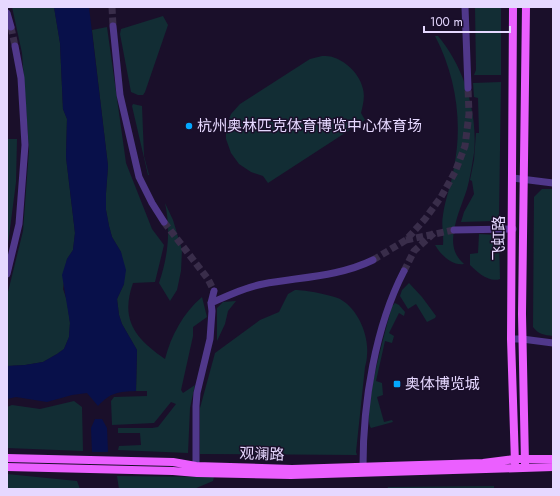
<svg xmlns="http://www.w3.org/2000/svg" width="560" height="496" font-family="Jost,'Noto Sans SC',sans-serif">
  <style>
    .green { fill: #122d34 }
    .water { fill: #08104a }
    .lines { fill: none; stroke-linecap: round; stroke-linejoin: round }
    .minor-tunnel { stroke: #392d4a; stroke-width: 7; stroke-dasharray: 7 3.5; stroke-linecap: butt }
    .minor { stroke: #50388b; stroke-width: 7 }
    .major { stroke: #eb5fff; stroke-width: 8 }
    .poi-dot { fill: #04a8ff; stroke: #1a0f2a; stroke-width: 1.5 }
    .labels { text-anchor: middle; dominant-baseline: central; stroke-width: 3; stroke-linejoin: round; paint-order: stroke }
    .poi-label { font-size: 15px; fill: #e6d8ff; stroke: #1a0f2a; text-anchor: start }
    .street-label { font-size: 15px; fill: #e6d8ff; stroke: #1a0f2a }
  </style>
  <rect width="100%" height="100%" fill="#1a0f2a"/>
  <path class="green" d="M12,7H54L60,43L63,109L67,119L66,157L75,233L73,250L67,259L63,289L67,301L70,323L69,337L64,349L57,354L43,362L25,365L8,366H7V296L23,231L29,150L22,53Z
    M475,7H501V75H474L476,70Z
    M163,16L168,25L145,92L143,95H138L131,92L120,34L121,29Z
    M107,27L126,163L152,229L164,245L155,282L133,283C120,320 135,338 165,359C171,336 183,313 202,297L207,317L193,327V336L181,390L183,393L195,385L190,408L188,453L118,450L119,446L141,445L140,433H118V428H152L158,427L176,404L171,402L154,423L112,425L111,401L114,397L147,396V391H136L137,350L122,324L119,315L117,299L124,284L121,252L112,237L109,226L106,210V193L108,166L92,30Z
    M435,36H438C464,67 478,112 474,153C472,165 470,178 467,189C461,208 447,236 456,254C458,258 461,261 464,264C452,266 441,255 435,245H443C444,235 441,225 443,215C445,199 452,183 454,167C463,123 456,76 435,36Z
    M322,56C326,56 331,56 335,58C347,62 360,75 363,89C365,97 363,105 361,113L365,120L268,183L263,176L251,172L239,164L231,153L226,139V127L231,114L240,104L310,59Z
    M501,82L499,217L498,220L493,221L461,222L464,212L474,194L472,181L470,180L474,160L476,133H479L478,98L474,97L473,83Z
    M133,104L142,106L144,156L149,175H148L132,106Z
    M7,139H17L16,182L7,252Z
    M542,189H553V336C544,335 538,334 533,327L534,197Z
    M165,203L173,220L182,250L181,271L177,290L170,301L159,283C168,256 171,231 165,203Z
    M479,234L497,235L499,237L500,279C489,283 477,272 470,265V254L478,253Z
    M409,283L422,297L436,316L435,318L427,322L416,304L408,309L400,296L402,290Z
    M295,290C305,290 332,295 340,299C358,309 369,335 367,355C367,359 366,363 365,367L356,452L357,455L200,454V408L215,353L260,320L279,312L288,294Z
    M236,301L228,311L225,324L217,341V308L223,302Z
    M395,303L399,305L405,312L404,316L399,313L389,333L394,336L392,343L385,341L376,381L382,383L383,395L377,397L384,422L392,420L393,422L371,428C361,416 387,325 392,306Z
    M74,401L82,407L83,451L7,448V407L12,405L40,409Z
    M7,474L77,481L80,489H7Z
    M117,476L214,477L213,481L194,489H119Z
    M494,486V489H387L388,487Z"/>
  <path class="water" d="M54,7H89L108,166L106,193V210L109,226L112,237L121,252L126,270L124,284L117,299L119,315L122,324L137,350L136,391C118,392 111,392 98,406L87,393L72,395L47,402L16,397L7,399V366L25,365L43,362L57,354L64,349L69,337L70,323L62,275L67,259L73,250L75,233L66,157L67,119L63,109L60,43Z
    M95,419H102L107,428L108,452H92L91,428Z"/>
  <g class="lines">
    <path class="minor-tunnel" d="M112,7L113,26
      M11,27L15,46
      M164,222L208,279L214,291
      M406,240L454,230
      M373,260L406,240L425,219L441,197L455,172L465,146L469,114L468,88
      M404,271L414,251L434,233"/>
    <path class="minor" d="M465,7L468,88
      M7,13L11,27
      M113,26L120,95L139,177L152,203L164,222
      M513,178L553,183
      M454,230L513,229
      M7,274L19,224L25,145L21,78L15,46
      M211,303C227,296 245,287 263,284C300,277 338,277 373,260
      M511,339H522L553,343
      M196,466V406L197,393L210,339L212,311L211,303L214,291
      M363,466C363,403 375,327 404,271"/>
    <path class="major" d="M513,7L511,339L515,463
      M7,458L173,462L196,466L292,469L483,463L515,459H553
      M525,464L522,314L526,7
      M7,467L173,471L197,473L291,475L553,467"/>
  </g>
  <g class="poi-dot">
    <circle cx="189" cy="126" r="4"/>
    <rect x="393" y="380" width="8" height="8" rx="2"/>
  </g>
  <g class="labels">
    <g class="poi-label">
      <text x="197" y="126">杭州奥林匹克体育博览中心体育场</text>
      <text x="405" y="384">奥体博览城</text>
    </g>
    <g class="street-label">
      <text transform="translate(499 238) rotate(-90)">飞虹路</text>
      <text transform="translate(262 454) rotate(2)">观澜路</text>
    </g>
  </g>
  <rect width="560" height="496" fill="none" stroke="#e6d8ff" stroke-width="16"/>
  <path d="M424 26v6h86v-6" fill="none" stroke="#e6d8ff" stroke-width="2"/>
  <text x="430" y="26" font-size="12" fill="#e6d8ff" stroke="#1a0f2a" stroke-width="3" paint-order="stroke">100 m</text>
</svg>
